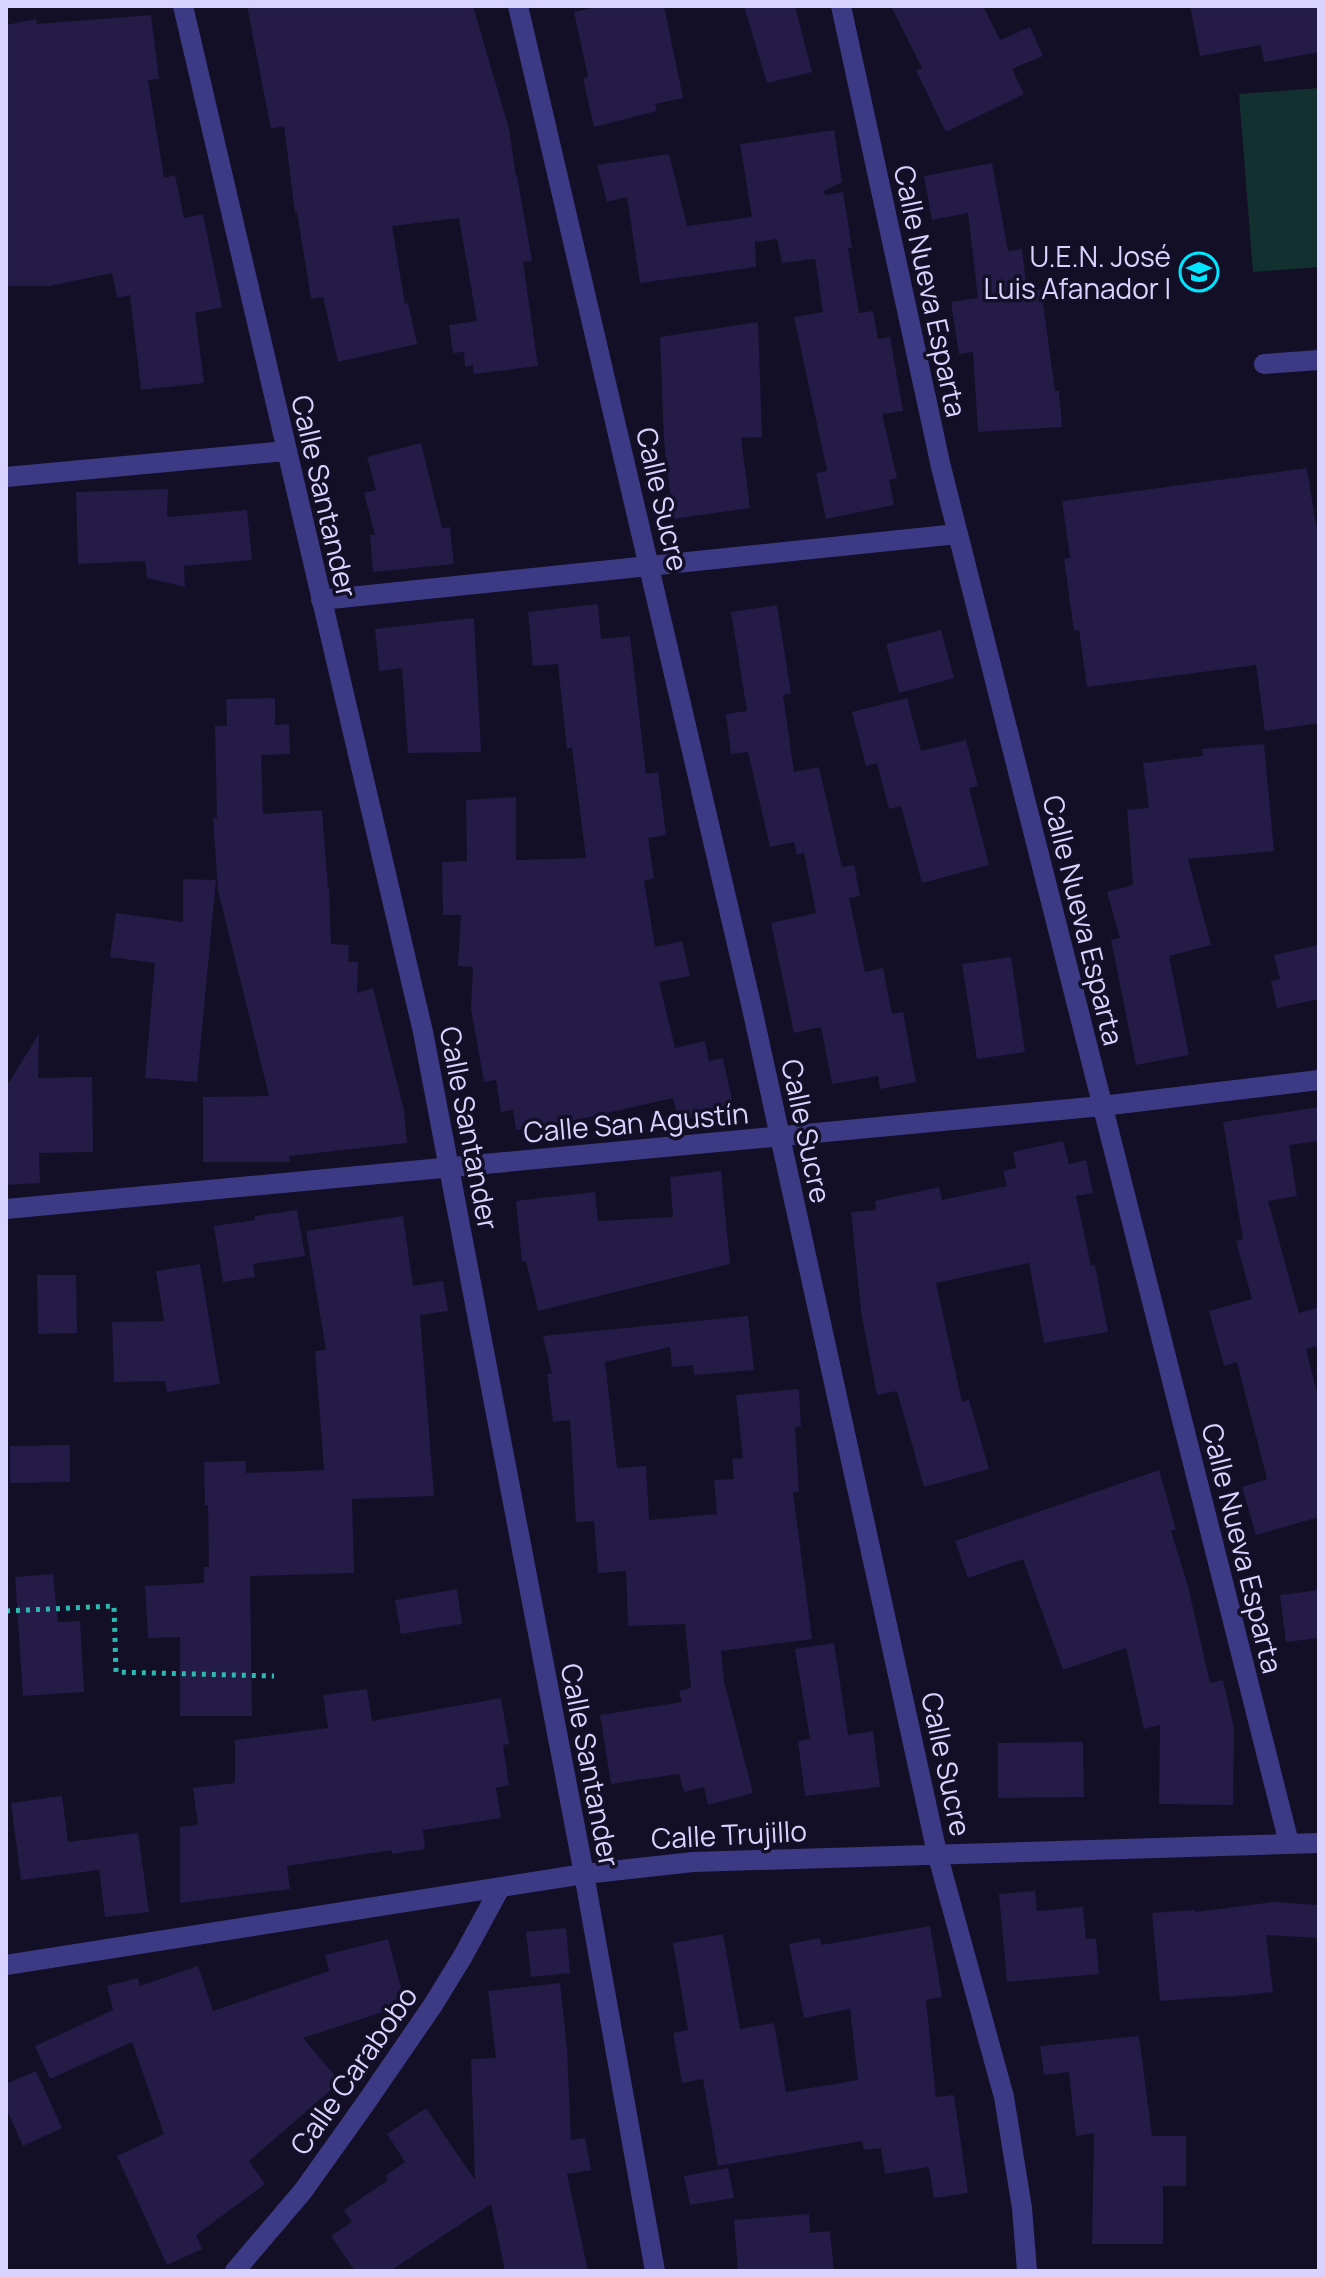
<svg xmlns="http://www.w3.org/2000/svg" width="1325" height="2277" font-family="Manrope,sans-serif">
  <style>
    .green { fill: #12302f }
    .building { fill: #241b47 }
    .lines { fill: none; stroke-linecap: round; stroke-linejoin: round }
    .path { stroke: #2fb8b0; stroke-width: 5; stroke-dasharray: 4 6; stroke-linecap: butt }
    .service { stroke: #3d3a85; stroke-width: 20 }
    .minor { stroke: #3d3a85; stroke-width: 20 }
    .labels { text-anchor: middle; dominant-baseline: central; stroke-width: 7; stroke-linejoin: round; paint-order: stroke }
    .poi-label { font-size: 28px; fill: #d9d4ff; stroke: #130f26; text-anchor: end }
    .street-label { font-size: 28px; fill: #d9d4ff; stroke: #130f26 }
  </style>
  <rect width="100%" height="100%" fill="#130f26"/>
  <path class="green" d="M1319,88V267L1253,272L1239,94Z"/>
  <path class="building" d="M247,6H473L509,129L516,176H517L532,261L523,262L538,366L474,374L473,365L465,367L464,352L453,353L449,325L477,321L459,218L392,226L405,304L408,303L417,344L338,362L323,297L311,299L297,212L295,213L284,126L271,129Z
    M601,6H664L683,98L655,104L657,111L594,127L583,79L588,77L574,12Z
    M744,6H795L812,72L767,83Z
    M891,6H983L1000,40L1030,27L1043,56L1012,69L1024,94L946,132L916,71L922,68Z
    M1190,6H1319V52L1264,62L1261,45L1200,56Z
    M151,15L159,79L148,80L164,178L175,175L184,218L203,214L222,307L195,313L204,383L141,390L130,295L117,298L112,273L50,286H6V25L36,19L37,24Z
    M834,130L842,182L824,191L825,195L843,192L852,248H848L859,313L873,311L878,339L890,337L903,411L882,414L897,478L889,480L894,505L826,519L816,473L827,471L794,317L823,312L815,259L782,263L777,239L756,242L755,239L756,267L640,283L627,197L607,202L597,165L669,154L687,226L752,217L740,144Z
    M992,163L1008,251L1022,249L1027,291L1041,289L1055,391H1059L1062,427L978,432L973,352L959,354L951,302L978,298L968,213L932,220L924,176Z
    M758,322L762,437L741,438L750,508L673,519L664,441L660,337Z
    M421,443L442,528L450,527L454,564L373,572L370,535H375L364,493L376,490L367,457Z
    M1307,468L1316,526L1319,525V723L1265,731L1256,665L1087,687L1079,630L1074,631L1064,559L1070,558L1062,501Z
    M168,489L167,517L247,510L252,560L184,566L185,587L147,578L145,561L78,564L76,492Z
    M598,604L601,639L630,636L646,774L658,772L666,835L648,838L654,878L644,881L655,947L682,941L690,976L659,982L675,1048L705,1041L709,1061L723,1058L734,1109L679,1121L673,1098L572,1121L516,1130L513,1110L501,1112L496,1080L484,1082L471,1009L473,967L458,966L461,915H443L442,862L467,861L466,800L516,797V860L586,858L572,748L567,749L558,664L533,666L528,612Z
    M777,605L791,694L783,695L794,772L819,767L842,867L854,865L860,896L849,898L865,972L883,968L892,1014L903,1012L916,1082L880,1089L878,1076L832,1084L821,1027L794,1033L771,923L816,913L804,853L797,855L794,842L770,847L748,752L731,754L726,714L747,711L731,612Z
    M474,618L481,752L408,753L402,668L379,671L375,629Z
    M941,630L954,678L899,693L886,644Z
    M275,698V725L289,724L290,754L261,755L263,814L322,810L328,888H329L331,944L349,945L348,962H358L357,993L373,988L404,1110L407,1143L289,1156L290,1162H203V1097L269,1096L218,890L213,818H217L215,726H227L226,699Z
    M907,698L921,751L966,740L978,786L969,788L989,865L922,883L901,806L889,809L877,763L866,766L852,712Z
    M1264,744L1274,851L1188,859L1211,945L1169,956L1189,1055L1136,1065L1111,940L1120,938L1107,892L1133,885L1127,810L1149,808L1143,763L1203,756L1202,749Z
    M183,879L216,880L197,1082L145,1078L155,963L110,957L116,913L183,922Z
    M1319,945V999L1277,1008L1271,981L1280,979L1274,955Z
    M1011,957L1025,1052L977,1059L962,964Z
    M39,1034L38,1078L92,1077L93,1152L39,1153L40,1183L6,1185V1087Z
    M1319,1107V1141L1289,1145L1297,1196L1268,1201L1299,1313L1319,1307V1346L1306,1349L1319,1400V1517L1256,1535L1242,1487L1267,1479L1237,1362L1224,1366L1209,1311L1252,1299L1236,1241L1243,1239L1223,1122Z
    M1063,1141L1069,1164L1086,1160L1093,1193L1076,1196L1091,1266L1095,1265L1108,1332L1044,1343L1029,1263L936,1283L962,1402L969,1400L989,1469L924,1487L897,1391L877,1395L861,1312L851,1212L876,1210L875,1201L939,1187L942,1200L1007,1186L1003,1171L1016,1168L1013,1152Z
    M721,1171L730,1264L538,1311L526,1261L522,1262L516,1201L595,1192L598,1221L673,1217L670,1177Z
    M297,1210L305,1256L253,1264L255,1277L223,1282L214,1226L255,1220V1216Z
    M403,1216L413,1286L443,1281L448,1311L420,1315L434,1496L352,1499L354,1573L250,1576L252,1716H180V1637L148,1638L145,1586L204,1583V1567H209L208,1505H205L204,1462L246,1461V1473L324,1470L315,1351L326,1350L306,1231Z
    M200,1264L220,1384L167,1392L165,1381L114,1382L112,1322L164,1321L156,1271Z
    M37,1275H76L77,1333L38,1334Z
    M748,1316L754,1370L694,1375L693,1365L672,1367L670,1347L605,1362L617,1468L646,1466L649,1520L717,1514L714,1480L734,1479L732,1459L743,1458L736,1395L799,1389L801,1426L795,1427L799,1492H793L812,1639L721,1651L724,1681L753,1793L708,1805L704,1787L684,1792L679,1774L611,1784L600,1715L682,1702L679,1691L691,1688L685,1624L628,1626L626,1571L598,1573L594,1521L576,1522L570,1420L553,1422L547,1374H552L543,1336Z
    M70,1445V1482L10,1483V1446Z
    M1159,1470L1176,1529L1171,1531L1188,1586L1210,1683L1223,1680L1234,1728L1233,1805L1159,1804L1160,1725L1144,1729L1126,1648L1063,1670L1023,1559L968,1578L955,1541Z
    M53,1574L58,1622L80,1621L84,1692L23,1696L15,1577Z
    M457,1589L462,1624L401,1634L395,1600Z
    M1319,1590V1638L1286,1642L1280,1595Z
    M834,1643L848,1735L873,1731L880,1787L805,1796L798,1741L810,1739L795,1649Z
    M367,1689L372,1721L501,1698L509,1744L503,1745L509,1785L496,1788L501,1818L423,1830L425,1849L392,1854V1850L287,1866L290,1889L180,1903V1827L198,1825L193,1788L235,1783V1740L328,1728L323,1695Z
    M1083,1742L1084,1797L998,1798V1743Z
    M62,1796L68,1842L138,1833L149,1912L105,1917L99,1870L21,1880L11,1803Z
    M1035,1891L1037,1911L1083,1907L1086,1939L1096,1938L1099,1974L1007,1982L999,1894Z
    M1273,1902L1319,1905V1938L1266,1935L1273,1992L1228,1997L1227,1996L1160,2001L1152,1913L1195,1910V1912Z
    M930,1926L942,1997L926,2000L936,2097L954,2095L968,2193L934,2198L929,2167L885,2174L881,2148L864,2150L862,2141L718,2166L703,2079L682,2083L673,2033L688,2030L673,1943L723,1934L740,2029L774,2023L786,2092L858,2080L850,2009L804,2018L789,1944L820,1938L822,1945Z
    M566,1928L570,1973L531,1977L526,1932Z
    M388,1939L403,1995L395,2008L303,2038L340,2082L249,2161L265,2184L196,2235L202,2249L167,2265L117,2156L164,2134L132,2042L50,2079L35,2046L113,2010L107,1986L138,1978L140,1986L198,1966L213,2011L329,1971L325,1955Z
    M560,1983L567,2048L571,2140L585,2138L591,2170L567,2174L588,2271H505L491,2204L390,2271H355L331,2236L352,2222L344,2210L388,2180L385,2176L405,2162L387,2134L426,2108L475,2180L471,2059L496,2058L488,1991Z
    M1139,2036L1152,2136H1186V2186H1163V2244H1092L1094,2133L1076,2136L1069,2072L1044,2075L1040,2046Z
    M36,2071L62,2128L23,2146L6,2108V2084Z
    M728,2168L734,2198L690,2205L684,2176Z
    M809,2214L810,2233L830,2231L834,2271H738L734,2220Z"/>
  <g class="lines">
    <path class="path" d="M6,1611L114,1606L116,1672L274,1676"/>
    <path class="service" d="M1264,364L1319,360"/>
    <path class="minor" d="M183,6L423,1032L584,1874L655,2271
      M518,6L751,1004L937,1853L1004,2097L1022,2208L1027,2271
      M841,6L941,467L1289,1843
      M6,477L286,451
      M321,600L957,534
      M6,1209L1102,1106L1319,1080
      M6,1965L584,1874L693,1862L1319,1843
      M235,2271L303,2191L365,2104L433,2005L463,1956L500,1888"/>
  </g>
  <defs>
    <symbol id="school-ring" viewBox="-11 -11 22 22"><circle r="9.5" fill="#130f26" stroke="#00e5ff" stroke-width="1.5"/><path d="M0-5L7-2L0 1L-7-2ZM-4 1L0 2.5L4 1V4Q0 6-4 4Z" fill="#00e5ff"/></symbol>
  </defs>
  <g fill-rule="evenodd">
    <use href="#school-ring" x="1177" y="250" width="44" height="44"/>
  </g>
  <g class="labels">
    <g class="poi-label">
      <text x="1171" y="256">U.E.N. José<tspan x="1171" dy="32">Luis Afanador I</tspan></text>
    </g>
    <g class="street-label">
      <text transform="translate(931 291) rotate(78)">Calle Nueva Esparta</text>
      <text transform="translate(325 496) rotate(77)">Calle Santander</text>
      <text transform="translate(663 499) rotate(77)">Calle Sucre</text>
      <text transform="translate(1084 920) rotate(76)">Calle Nueva Esparta</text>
      <text transform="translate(636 1122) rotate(-5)">Calle San Agustín</text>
      <text transform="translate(470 1128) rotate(79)">Calle Santander</text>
      <text transform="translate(807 1131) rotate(78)">Calle Sucre</text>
      <text transform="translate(1243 1548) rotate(76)">Calle Nueva Esparta</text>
      <text transform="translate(947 1764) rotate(78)">Calle Sucre</text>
      <text transform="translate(591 1765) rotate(79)">Calle Santander</text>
      <text transform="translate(729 1834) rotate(-3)">Calle Trujillo</text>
      <text transform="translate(353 2070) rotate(-55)">Calle Carabobo</text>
    </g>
  </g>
  <rect width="1325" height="2277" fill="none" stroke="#d9d4ff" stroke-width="16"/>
</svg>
